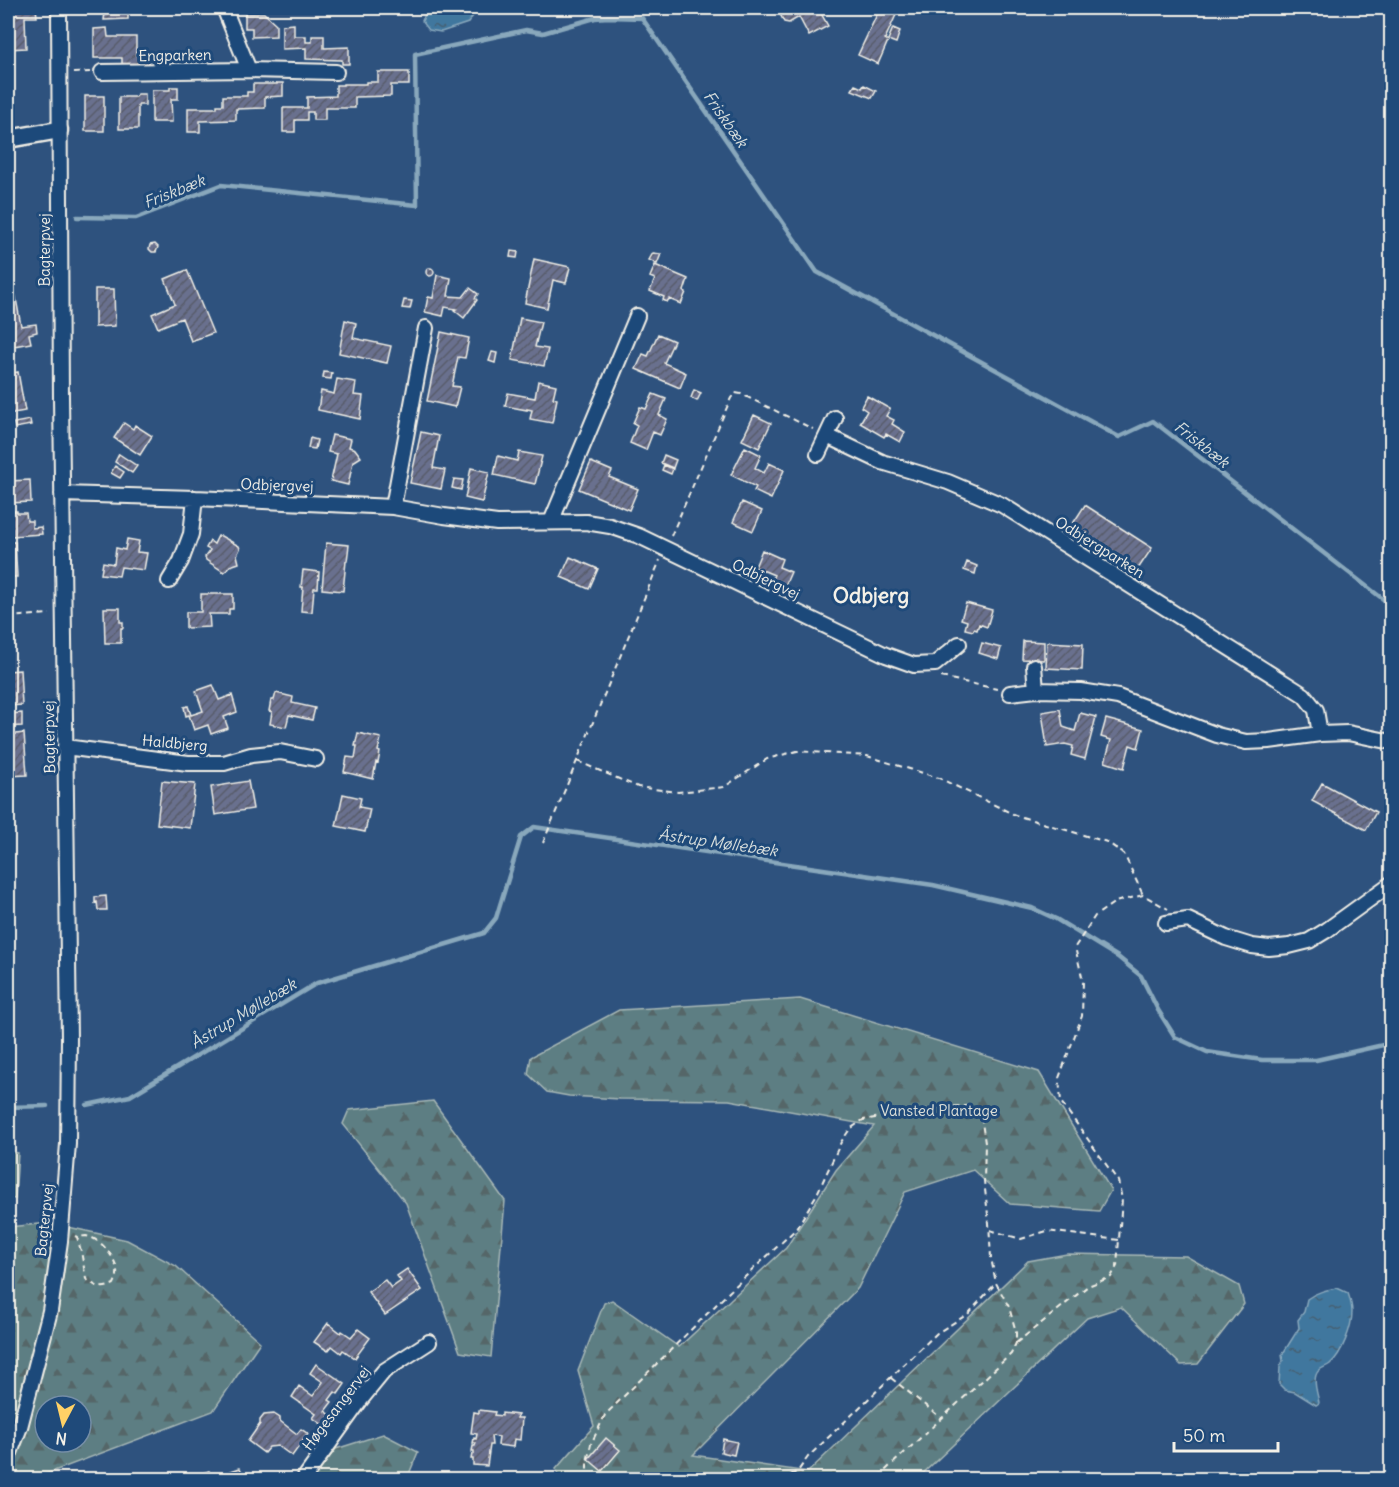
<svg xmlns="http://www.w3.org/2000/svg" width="1399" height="1487" font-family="Delius,sans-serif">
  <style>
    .green { fill: #5d7e83; stroke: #a8b8b6; stroke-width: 1.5 }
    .forest { fill: url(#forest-firs); stroke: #a8b8b6; stroke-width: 1.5; fill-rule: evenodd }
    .water { fill: url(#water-ripples); stroke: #89a8bc; stroke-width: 1.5 }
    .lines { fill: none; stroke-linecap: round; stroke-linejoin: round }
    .stream { stroke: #89a8bc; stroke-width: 4.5 }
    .building { fill: url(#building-hatch); stroke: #f4f1e8; stroke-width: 1.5 }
    .minor-casing { stroke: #f4f1e8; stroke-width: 18 }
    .tertiary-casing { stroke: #f4f1e8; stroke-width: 21 }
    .path { stroke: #f4f1e8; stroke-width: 2; stroke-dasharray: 6 4.5; stroke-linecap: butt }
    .minor { stroke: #1f4a7a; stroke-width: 14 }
    .tertiary { stroke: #1f4a7a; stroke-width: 16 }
    .labels { text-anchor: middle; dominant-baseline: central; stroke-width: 6; stroke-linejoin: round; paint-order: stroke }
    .street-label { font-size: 15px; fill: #f4f1e8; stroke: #1f4a7a }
    .park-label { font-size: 15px; fill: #dde0d9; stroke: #1f4a7a }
    .water-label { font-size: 16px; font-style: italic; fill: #d9dfdd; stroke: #1f4a7a }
    .district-label { font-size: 21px; font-weight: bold; fill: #f4f1e8; stroke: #1f4a7a }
  </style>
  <defs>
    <pattern id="forest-firs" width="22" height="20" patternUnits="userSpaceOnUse" patternTransform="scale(1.5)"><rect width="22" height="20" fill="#5d7e83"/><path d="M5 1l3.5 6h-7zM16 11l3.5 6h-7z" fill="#546668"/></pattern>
    <pattern id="water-ripples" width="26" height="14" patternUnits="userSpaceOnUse" patternTransform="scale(1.5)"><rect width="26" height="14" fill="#41779e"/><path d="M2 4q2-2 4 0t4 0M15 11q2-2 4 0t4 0" fill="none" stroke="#456072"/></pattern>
    <pattern id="building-hatch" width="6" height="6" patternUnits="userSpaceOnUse" patternTransform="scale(1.5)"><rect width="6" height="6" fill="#69708e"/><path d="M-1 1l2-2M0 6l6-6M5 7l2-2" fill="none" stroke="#595c6a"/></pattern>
  </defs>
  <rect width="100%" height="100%" fill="#2e527e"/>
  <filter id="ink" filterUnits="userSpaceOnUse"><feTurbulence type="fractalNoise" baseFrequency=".0167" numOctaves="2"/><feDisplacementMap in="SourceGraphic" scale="12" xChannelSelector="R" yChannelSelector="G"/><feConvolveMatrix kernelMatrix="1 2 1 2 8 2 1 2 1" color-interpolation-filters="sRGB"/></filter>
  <g filter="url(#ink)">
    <path class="green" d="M8,1152L18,1153L15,1199L8,1198Z"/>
    <path class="forest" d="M800,999L1039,1072L1111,1190L1099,1211L1010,1204L973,1170L905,1192L858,1288L693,1455L808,1472L1028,1261L1067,1254L1186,1256L1239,1286L1244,1304L1198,1364L1181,1365L1121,1307L1087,1318L917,1479H559L556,1469L594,1426L578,1371L604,1303L612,1300L679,1347L786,1248L836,1170L874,1126L729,1100L620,1099L569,1096L547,1092L528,1074L531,1057L619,1010Z
      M433,1101L505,1201L491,1357L460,1352L406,1203L343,1124L349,1110Z
      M50,1223L127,1240L176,1266L260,1342L213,1411L33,1479H8V1227ZM45,1406H81V1442H45Z
      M383,1434L418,1452L409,1474L424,1479L311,1480L336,1449Z"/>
    <path class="water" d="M436,8H475V13L468,23L441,32L429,30L422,21L426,12Z
      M1337,1288L1348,1293C1350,1299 1352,1305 1352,1312C1352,1327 1342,1354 1330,1364C1325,1368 1318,1368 1316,1375C1313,1383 1318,1395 1319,1403L1316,1405L1295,1392L1285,1390L1279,1384L1280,1367L1283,1361L1282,1355L1299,1328L1298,1320L1304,1312L1307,1299C1316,1292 1326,1290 1337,1288Z"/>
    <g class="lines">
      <path class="stream" d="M77,217L136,218L221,185L417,205L415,54L526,30L543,33L595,18L608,17L642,18L817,272L1119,437L1153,421L1392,606
        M87,1105L130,1096L317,983L484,933L496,918L521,837L534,827L933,885L1032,908L1056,919L1118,957L1141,976L1158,1010L1175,1037L1207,1052L1262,1060H1316L1392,1043
        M8,1107L47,1106"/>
    </g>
    <path class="building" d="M8,8H36L37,17H25L26,48L8,49Z
      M94,8H122V14H128V19L104,20L105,12H94Z
      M785,8H818L828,26L809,36L799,17L789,23L784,22L780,14L781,9Z
      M880,8L896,15L885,39L888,41L878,64L858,55Z
      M245,13H264L276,24V36L252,37V28H245Z
      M294,24V36H306V42H312V36H324V48L349,47V64H342V60L306,59V48L282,49V25Z
      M107,28L108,37H136V55L149,56V64L122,65V58H94V29Z
      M893,28L900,31L896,43L888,40Z
      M378,72H409V85H391V96L355,97V108H325V120H313V112H307V120H295V132H283V108H307V97L336,96V85H343V84H366V82H378Z
      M277,83H283V96L265,97V108L236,109V120L200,121V132H188V108H217V105H223V96H247V92H253V84H277Z
      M855,85L862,88L864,85L876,91L872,98L852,90Z
      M170,87H178V99H171L172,122H152V90H170Z
      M137,94H145V105H138V129H119V97H136Z
      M85,96H104V131H85Z
      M155,244L158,247L156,252H152L149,249L150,245Z
      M511,251L518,252L517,258L510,257Z
      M653,253L661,254L657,264L649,260Z
      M534,259L570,267L566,283L553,280L547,308L525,303Z
      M655,265L688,279L684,291L686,292L681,304L669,299L667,302L663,300L664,297L650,291L655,279L650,277Z
      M426 272a4 4 0 1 1 8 0a4 4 0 1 1-8 0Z
      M187,270L213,333L191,341L182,318L158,328L152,314L175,304L165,279Z
      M437,275L451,278L448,296L463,297L470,288L478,294L475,298L477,300L464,318L454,310L456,309L445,307L443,316L425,312L428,297L433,298Z
      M95,289H114L115,326L95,327Z
      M15,293L21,326L36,324L37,332L29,334L31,343L8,347V294Z
      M404,300L412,301L410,309L402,308Z
      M520,318L541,322L535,347L548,349L544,366L512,360Z
      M345,320L356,323L353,338L391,346L387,363L339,353Z
      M441,332L469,338L465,358L458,357L452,386L460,387L455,407L427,401Z
      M658,334L674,341L664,363L686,373L680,388L636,369L643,354L648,356Z
      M492,352L497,353L495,363L489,361Z
      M18,372L25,411L8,414V374Z
      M324,372L332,373L331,379L323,378Z
      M337,379L356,382L354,395L363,396L360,419L318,410L321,391L334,394Z
      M538,381L556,385L553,398L557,399L552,423L530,419L532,410L527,409V410L505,406L508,393L535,398Z
      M694,390L701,393L697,401L691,398Z
      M653,394L666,399L659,415L667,419L660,435L653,432L646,450L630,443L637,425L633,423L640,407L646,409Z
      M867,396L890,409L886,416L894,420L892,424L905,432L900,442L886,434L884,437L860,423L867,411L861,407Z
      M754,415L771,423L759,448L742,440Z
      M30,420L31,425L15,428L14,423Z
      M124,423L133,429L135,425L152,436L140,455L114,438Z
      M421,432L439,436L433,468L445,470L441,489L410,483Z
      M332,435L351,439L349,447L355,449L361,457L353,462L348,485L331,481L337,454L328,452Z
      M310,438L317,440L315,449L308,448Z
      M745,447L761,455L755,468L764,473L769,463L784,470L771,499L754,491L756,487L731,475Z
      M519,452L542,456L535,484L494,475L498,456L517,461Z
      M119,454L137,466L132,473L115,462Z
      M664,455L676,460L673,468L661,463Z
      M591,462L612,471L609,477L638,489L629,510L579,489Z
      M664,465L673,469L671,474L662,470Z
      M115,466L124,472L120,478L111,473Z
      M471,468L489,472L482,502L465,498Z
      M8,472V481L30,480L31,502L8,503Z
      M454,479L463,480L461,490L452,488Z
      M742,502L762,511L753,531L733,522Z
      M1085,505L1152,548L1138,569L1072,525Z
      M8,511H17V513H26L27,521H32V528L41,527L42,534L12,536V529H8Z
      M218,536H221L239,546L240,549L237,555L239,563L230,566L227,570L224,572L206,560L205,557L210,550L206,548L210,541L214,544Z
      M127,539L139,541L137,552L147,553L144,570L121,567L119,576L101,574L103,562L114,564L116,548L125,550Z
      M8,542H15L17,577H8Z
      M326,543L349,545L347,561H346L343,591L322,589Z
      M762,550L782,559L779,567L791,572L783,590L770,584L774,575L755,567Z
      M570,557L598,569L589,589L561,577Z
      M967,562L977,566L975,574L964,570Z
      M303,570L319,572L318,588H314L312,612L301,611L303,587H301Z
      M201,594H233V609H229V614H209L210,627L186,628V612H201Z
      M966,603L992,610L987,627L979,624L977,630L974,629L973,631L965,629L967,621L961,619Z
      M104,608H120V622H123V628H121V643H105Z
      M1023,641L1044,642V660L1022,659Z
      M1047,642L1083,644L1082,670L1046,668Z
      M982,643L1001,648L998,659L979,653Z
      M20,670L22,705L8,706V671Z
      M213,685L219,700L232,695L237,712L224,717L228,728L211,734L208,725L194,730L189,715L186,716L184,707L188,706L191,715L203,711L196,691Z
      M276,693L293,697L292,703L315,708L312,720L289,715L286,727L270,724L272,712L269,711L271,700H274Z
      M1060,709L1063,727L1075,731L1080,713L1096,717L1085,759L1071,755L1073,746L1065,744L1047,747L1042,712Z
      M22,713V726L8,727V714Z
      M1106,719L1143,729L1138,748L1130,745L1124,768L1105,762L1111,740L1101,737Z
      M24,733L27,775L8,776V735Z
      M358,733L381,738L378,751L380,752L378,763L376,762L373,779L344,772L347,757L355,758L357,746H355Z
      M162,781L195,784L190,828L157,824Z
      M248,781L253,809L215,815L211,787Z
      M1322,783L1376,812L1366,830L1312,801Z
      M343,794L361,798L359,807L370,809L365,832L336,826Z
      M106,896L107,910H98L97,902L95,903V897Z
      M407,1269L422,1290L385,1315L368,1292L385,1280L391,1288L401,1281L397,1276Z
      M328,1323L341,1333L342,1331L351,1337L358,1329L370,1338L355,1358L343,1350L341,1353L332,1346L328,1351L314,1342Z
      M316,1364L345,1384L338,1394L335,1392L329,1400L332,1402L325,1411L331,1415L323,1425L313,1418L316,1414L292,1397L299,1386L313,1396L323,1382L310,1373Z
      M479,1410L495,1412L494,1415L502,1416V1413L518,1415L517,1418H522L520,1440L514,1439L513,1447L498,1445L499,1437L491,1436L492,1445H490L487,1466L473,1465V1459H471L472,1454H474V1451H472L473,1446H475L476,1443H473L474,1438L476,1439L477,1434L471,1433L474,1412L479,1413Z
      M274,1414L280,1418V1421L297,1434L301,1429L308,1434L292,1456L278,1446L269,1447L264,1453L248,1441L260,1424V1420L264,1415Z
      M606,1438L620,1450L602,1471L588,1459Z
      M723,1439L737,1442L734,1455L721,1452Z
      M240,1468L244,1477L253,1473L255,1480H227L234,1477L231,1471Z
      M209,1471L211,1476L220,1473L222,1480H202L200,1474Z"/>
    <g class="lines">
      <defs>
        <path id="minor" d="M224,8L249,70L336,72
          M102,72L249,70
          M827,436L882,462L948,482L1002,505L1304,695L1316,710L1320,734L1269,741L1246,742L1217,735L1118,697L1081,691L1036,690L1010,693
          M818,454L835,418
          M62,494L195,498L393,507L444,516L497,523L586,522L610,526L639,536L886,655L914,665L935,664L959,644
          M393,507L426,328
          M551,522L637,316
          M169,581L181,561L191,534L195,498
          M1034,666L1036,690
          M1320,734L1348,733L1392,742
          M65,747L188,763H224L251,755L280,752L316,759
          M1166,923L1188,920L1226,938L1252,946L1269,948L1289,946L1309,941L1327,930L1392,883
          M8,1458L20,1427L50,1311L60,1241L68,1144L69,1039L61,397L59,8
          M303,1480L362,1398L384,1371L429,1342"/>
        <path id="tertiary" d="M8,139L59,130"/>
      </defs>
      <use href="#minor" class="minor-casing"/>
      <use href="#tertiary" class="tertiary-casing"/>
      <path class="path" d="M74,73L90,72
        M671,536L731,398L735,393L741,394L813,429
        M8,617L50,614
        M941,677L997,689
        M577,761L638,787L678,792L724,787L767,759L797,751L867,756L939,778L1015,815L1107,842L1124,854L1143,895
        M543,843L660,560
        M990,1230L1021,1239L1047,1231L1119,1240
        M75,1236L77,1237L81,1251L86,1279C97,1287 101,1290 114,1284C115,1281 117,1279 117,1275C119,1261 101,1238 86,1236C83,1236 80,1237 77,1237
        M1016,1343L1088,1286L1111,1277L1117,1266L1122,1199L1118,1181L1061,1102L1059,1078L1082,1016L1083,981L1075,947L1095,916L1115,902L1143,895L1168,909
        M891,1378L941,1418
        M587,1480V1462L591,1444L605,1415L729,1292L796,1229L817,1194L841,1142L850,1129L863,1120L943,1107L967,1106L981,1115L985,1143L984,1181L989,1223L991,1258L996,1283L1009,1307L1016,1332V1343L1011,1354L875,1480
        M781,1480L798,1471L808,1457L937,1333L968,1314L996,1283"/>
      <use href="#minor" class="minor"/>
      <use href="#tertiary" class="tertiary"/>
    </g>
  </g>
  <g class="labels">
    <g class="street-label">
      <text transform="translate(175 55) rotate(-1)">Engparken</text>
      <text transform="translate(44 250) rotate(-90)">Bagterpvej</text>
      <text transform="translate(277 485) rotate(2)">Odbjergvej</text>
      <text transform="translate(1100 547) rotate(32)">Odbjergparken</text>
      <text transform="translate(766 579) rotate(26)">Odbjergvej</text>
      <text transform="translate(49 737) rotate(-91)">Bagterpvej</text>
      <text transform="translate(175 743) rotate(5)">Haldbjerg</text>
      <text transform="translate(44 1220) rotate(-84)">Bagterpvej</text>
      <text transform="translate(336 1408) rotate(-53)">Høgesangervej</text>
    </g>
    <g class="park-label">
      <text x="939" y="1110">Vansted Plantage</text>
    </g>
    <g class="water-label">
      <text transform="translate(726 119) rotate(55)">Friskbæk</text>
      <text transform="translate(174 191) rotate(-22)">Friskbæk</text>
      <text transform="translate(1202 444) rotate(38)">Friskbæk</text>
      <text transform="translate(718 842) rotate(8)">Åstrup Møllebæk</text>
      <text transform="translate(243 1013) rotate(-31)">Åstrup Møllebæk</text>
    </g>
    <g class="district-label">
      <text x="871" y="595">Odbjerg</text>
    </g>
  </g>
  <rect width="1399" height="1487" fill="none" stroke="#1f4a7a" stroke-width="30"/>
  <rect x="15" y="15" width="1369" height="1457" fill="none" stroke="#f4f1e8" stroke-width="2" filter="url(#ink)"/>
  <g transform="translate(63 1424) rotate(187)"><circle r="28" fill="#1f4a7a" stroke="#748da6" stroke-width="1.5"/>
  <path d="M0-4.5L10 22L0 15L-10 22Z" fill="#ffd166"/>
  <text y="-9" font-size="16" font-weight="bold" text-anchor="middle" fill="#f4f1e8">N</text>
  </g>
  <path d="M1174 1442v9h104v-9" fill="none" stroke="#f4f1e8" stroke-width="3"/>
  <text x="1183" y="1442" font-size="18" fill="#f4f1e8" stroke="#1f4a7a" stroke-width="4.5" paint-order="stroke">50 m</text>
</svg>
